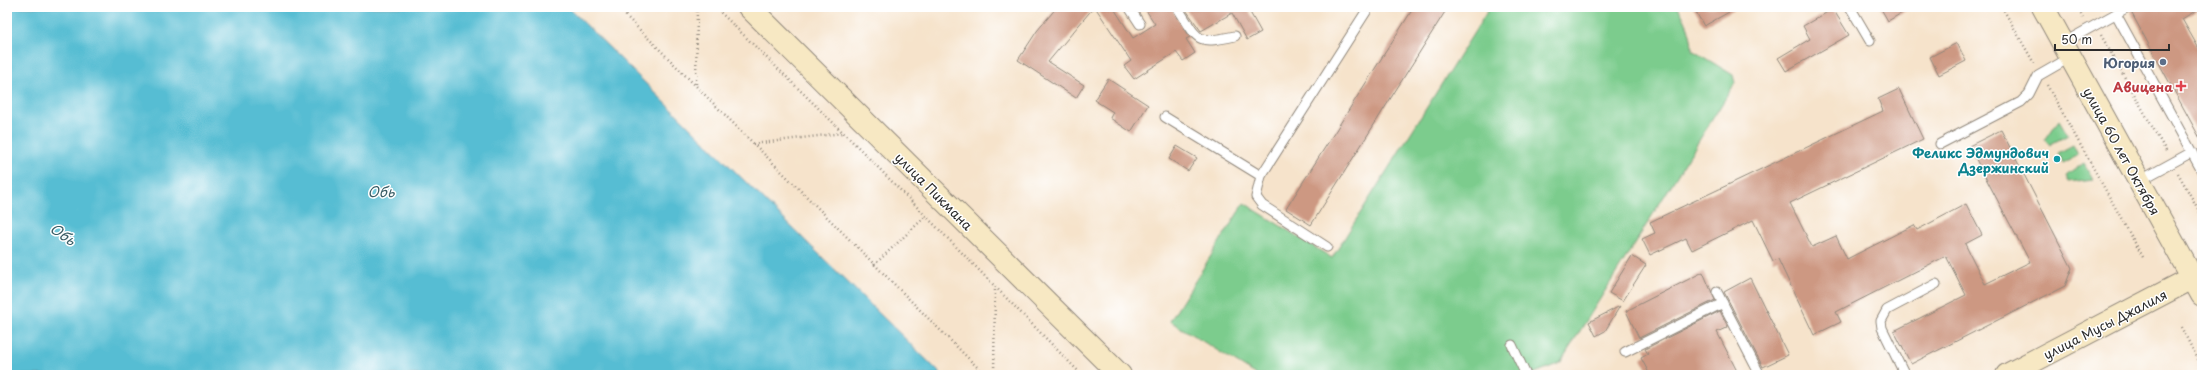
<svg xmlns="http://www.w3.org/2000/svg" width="2209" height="382" font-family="'Playpen Sans',sans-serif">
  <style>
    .green { fill: #7ccc8d; stroke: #547c5c }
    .water { fill: #56bdd3; stroke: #40747f }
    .building { fill: #cd9882 }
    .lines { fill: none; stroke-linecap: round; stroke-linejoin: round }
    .lane-casing { stroke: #90877b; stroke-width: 11 }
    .secondary-casing { stroke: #90877b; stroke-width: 24 }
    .path { stroke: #90877b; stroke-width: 2.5; stroke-dasharray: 1 3; stroke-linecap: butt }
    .lane { stroke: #fff; stroke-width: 9 }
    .secondary { stroke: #f7e8c3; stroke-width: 22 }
    .service-dot { fill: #5c6f8a; stroke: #fff; stroke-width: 1.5 }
    .health-dot { fill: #e0444e; stroke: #fff; stroke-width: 1.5 }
    .culture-dot { fill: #0f9aa8; stroke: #fff; stroke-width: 1.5 }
    .labels { text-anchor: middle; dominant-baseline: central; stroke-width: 3; stroke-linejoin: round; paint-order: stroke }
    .service-label { font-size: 13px; font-weight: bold; fill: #4e5e75; stroke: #fff; text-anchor: end }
    .health-label { font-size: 13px; font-weight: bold; fill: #be3a42; stroke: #fff; text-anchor: end }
    .street-label { font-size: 13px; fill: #2b2b2b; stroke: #fff }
    .culture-label { font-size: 13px; font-weight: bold; fill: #0d838f; stroke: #fff; text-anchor: end }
    .water-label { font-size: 14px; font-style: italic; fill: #3a5e66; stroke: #fff }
  </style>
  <rect width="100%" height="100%" fill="#fff"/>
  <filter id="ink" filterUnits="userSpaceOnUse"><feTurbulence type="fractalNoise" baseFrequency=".025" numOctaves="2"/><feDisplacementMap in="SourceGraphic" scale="8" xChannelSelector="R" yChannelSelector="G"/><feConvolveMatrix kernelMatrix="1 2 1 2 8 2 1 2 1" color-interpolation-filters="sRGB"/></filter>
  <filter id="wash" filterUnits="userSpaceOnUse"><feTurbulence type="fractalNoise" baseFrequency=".012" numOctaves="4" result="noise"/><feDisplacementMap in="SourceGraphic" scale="16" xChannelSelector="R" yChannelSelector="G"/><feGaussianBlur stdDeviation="0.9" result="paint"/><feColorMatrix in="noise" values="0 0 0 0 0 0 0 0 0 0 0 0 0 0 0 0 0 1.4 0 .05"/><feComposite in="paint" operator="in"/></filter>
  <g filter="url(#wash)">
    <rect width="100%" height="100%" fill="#f6e3cb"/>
    <path class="green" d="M1490,7H1678C1686,21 1692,34 1692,50L1733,75L1735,83L1560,363L1530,375H1257L1170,321L1244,203L1332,258Z
      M2059,120L2068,135L2049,145L2045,140Z
      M2073,145L2078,155L2063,163L2058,153Z
      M2084,163L2093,179L2069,182L2066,176Z"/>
    <path class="water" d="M7,7H568L942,375H7Z"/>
    <g id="blocks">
      <path class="building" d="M1057,7H1094L1048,62L1084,85L1076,98L1018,60L1037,31Z
        M1095,7H1113L1133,38L1155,24L1144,7H1171L1190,37L1186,39L1195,53L1183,61L1176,52L1134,79L1124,66L1131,61Z
        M1184,7H1247L1261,32L1247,40L1232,13L1201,31Z
        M1414,7H1448L1311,225L1286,209Z
        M1693,7H1738L1704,26Z
        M1880,7H1912L1888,21Z
        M2134,7H2202L2182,19L2202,54V142L2131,12Z
        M1833,9L1849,35L1786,71L1778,58L1810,39L1803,26Z
        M1957,43L1966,61L1939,75L1930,57Z
        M1108,79L1148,105L1131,132L1110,118L1113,112L1094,100Z
        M1899,89L1923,139L1790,203L1812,247L1836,236L1847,259L1914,225L1917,230L1966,204L1982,235L1965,244L1985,284L2030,262L1969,146L2001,130L2072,268L2065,286L1911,364L1894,331L1966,295L1946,256L1836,312L1841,322L1814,335L1778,259L1773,261L1753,220L1692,250L1686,238L1650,255L1642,239L1655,233L1650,222L1883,111L1878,99Z
        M1177,146L1197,158L1188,171L1169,159Z
        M1632,256L1646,265L1623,301L1609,293Z
        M1703,272L1715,300L1639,338L1626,311Z
        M1750,278L1788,355L1763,367L1724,292Z
        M1620,306L1605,331L1596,336L1589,322Z
        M1720,311L1728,327L1717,332L1739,375H1650L1641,358L1648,354L1645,349Z"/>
    </g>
  </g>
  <g filter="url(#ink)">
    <use href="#blocks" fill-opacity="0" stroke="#90877b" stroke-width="1"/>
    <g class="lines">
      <defs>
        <path id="lane" d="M1129,7L1140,24
          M1177,7C1199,40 1194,45 1235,36
          M1850,7L1870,41
          M2116,14L2202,171
          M2063,43L2128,7
          M1165,117L1261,176L1369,7
          M1940,144L2021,102L2029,94L2038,76L2071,57
          M1261,176L1256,197L1262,205L1327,247
          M2139,181L2192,152
          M1717,292L1760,375
          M1512,345L1526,375
          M1625,352L1723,303
          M1905,375L1882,328L1881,321L1887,310L1936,284"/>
        <path id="secondary" d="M749,7L1120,375
          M2043,7L2202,295
          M2007,375L2202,273"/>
      </defs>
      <use href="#lane" class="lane-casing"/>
      <use href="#secondary" class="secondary-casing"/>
      <path class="path" d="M617,7L985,375
        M715,7L859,148L1082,375
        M2002,7L2035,65
        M2077,7L2083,18
        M2101,35L2167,153
        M696,84L697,7
        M2047,85L2144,259
        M753,144L842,133
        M2178,173L2202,216
        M874,265L926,216
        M2181,327L2202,367
        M994,375L995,289"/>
      <use href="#lane" class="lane"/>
      <use href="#secondary" class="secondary"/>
    </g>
  </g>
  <circle class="service-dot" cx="2163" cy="62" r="4"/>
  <path class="health-dot" d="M2179 80h4v4h4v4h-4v4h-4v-4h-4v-4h4z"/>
  <circle class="culture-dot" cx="2057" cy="159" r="4"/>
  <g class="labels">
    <g class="service-label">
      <text x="2155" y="62">Югория</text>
    </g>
    <g class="health-label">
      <text x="2173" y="86">Авицена</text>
    </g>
    <g class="street-label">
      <text transform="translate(2122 151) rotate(61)">улица 60 лет Октября</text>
      <text transform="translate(934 191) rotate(45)">улица Пикмана</text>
      <text transform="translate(2105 324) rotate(-27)">улица Мусы Джалиля</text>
    </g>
    <g class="culture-label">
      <text x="2049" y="152">Феликс Эдмундович<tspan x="2049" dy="15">Дзержинский</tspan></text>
    </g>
    <g class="water-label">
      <text x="381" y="191">Обь</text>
      <text transform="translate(63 234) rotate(35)">Обь</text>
    </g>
  </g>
  <rect width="2209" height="382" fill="none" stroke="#fff" stroke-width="24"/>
  <path d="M2055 44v6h114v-6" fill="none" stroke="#2b2b2b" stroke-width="2"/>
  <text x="2061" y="44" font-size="12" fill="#2b2b2b" stroke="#ffffff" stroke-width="3" paint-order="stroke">50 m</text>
</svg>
